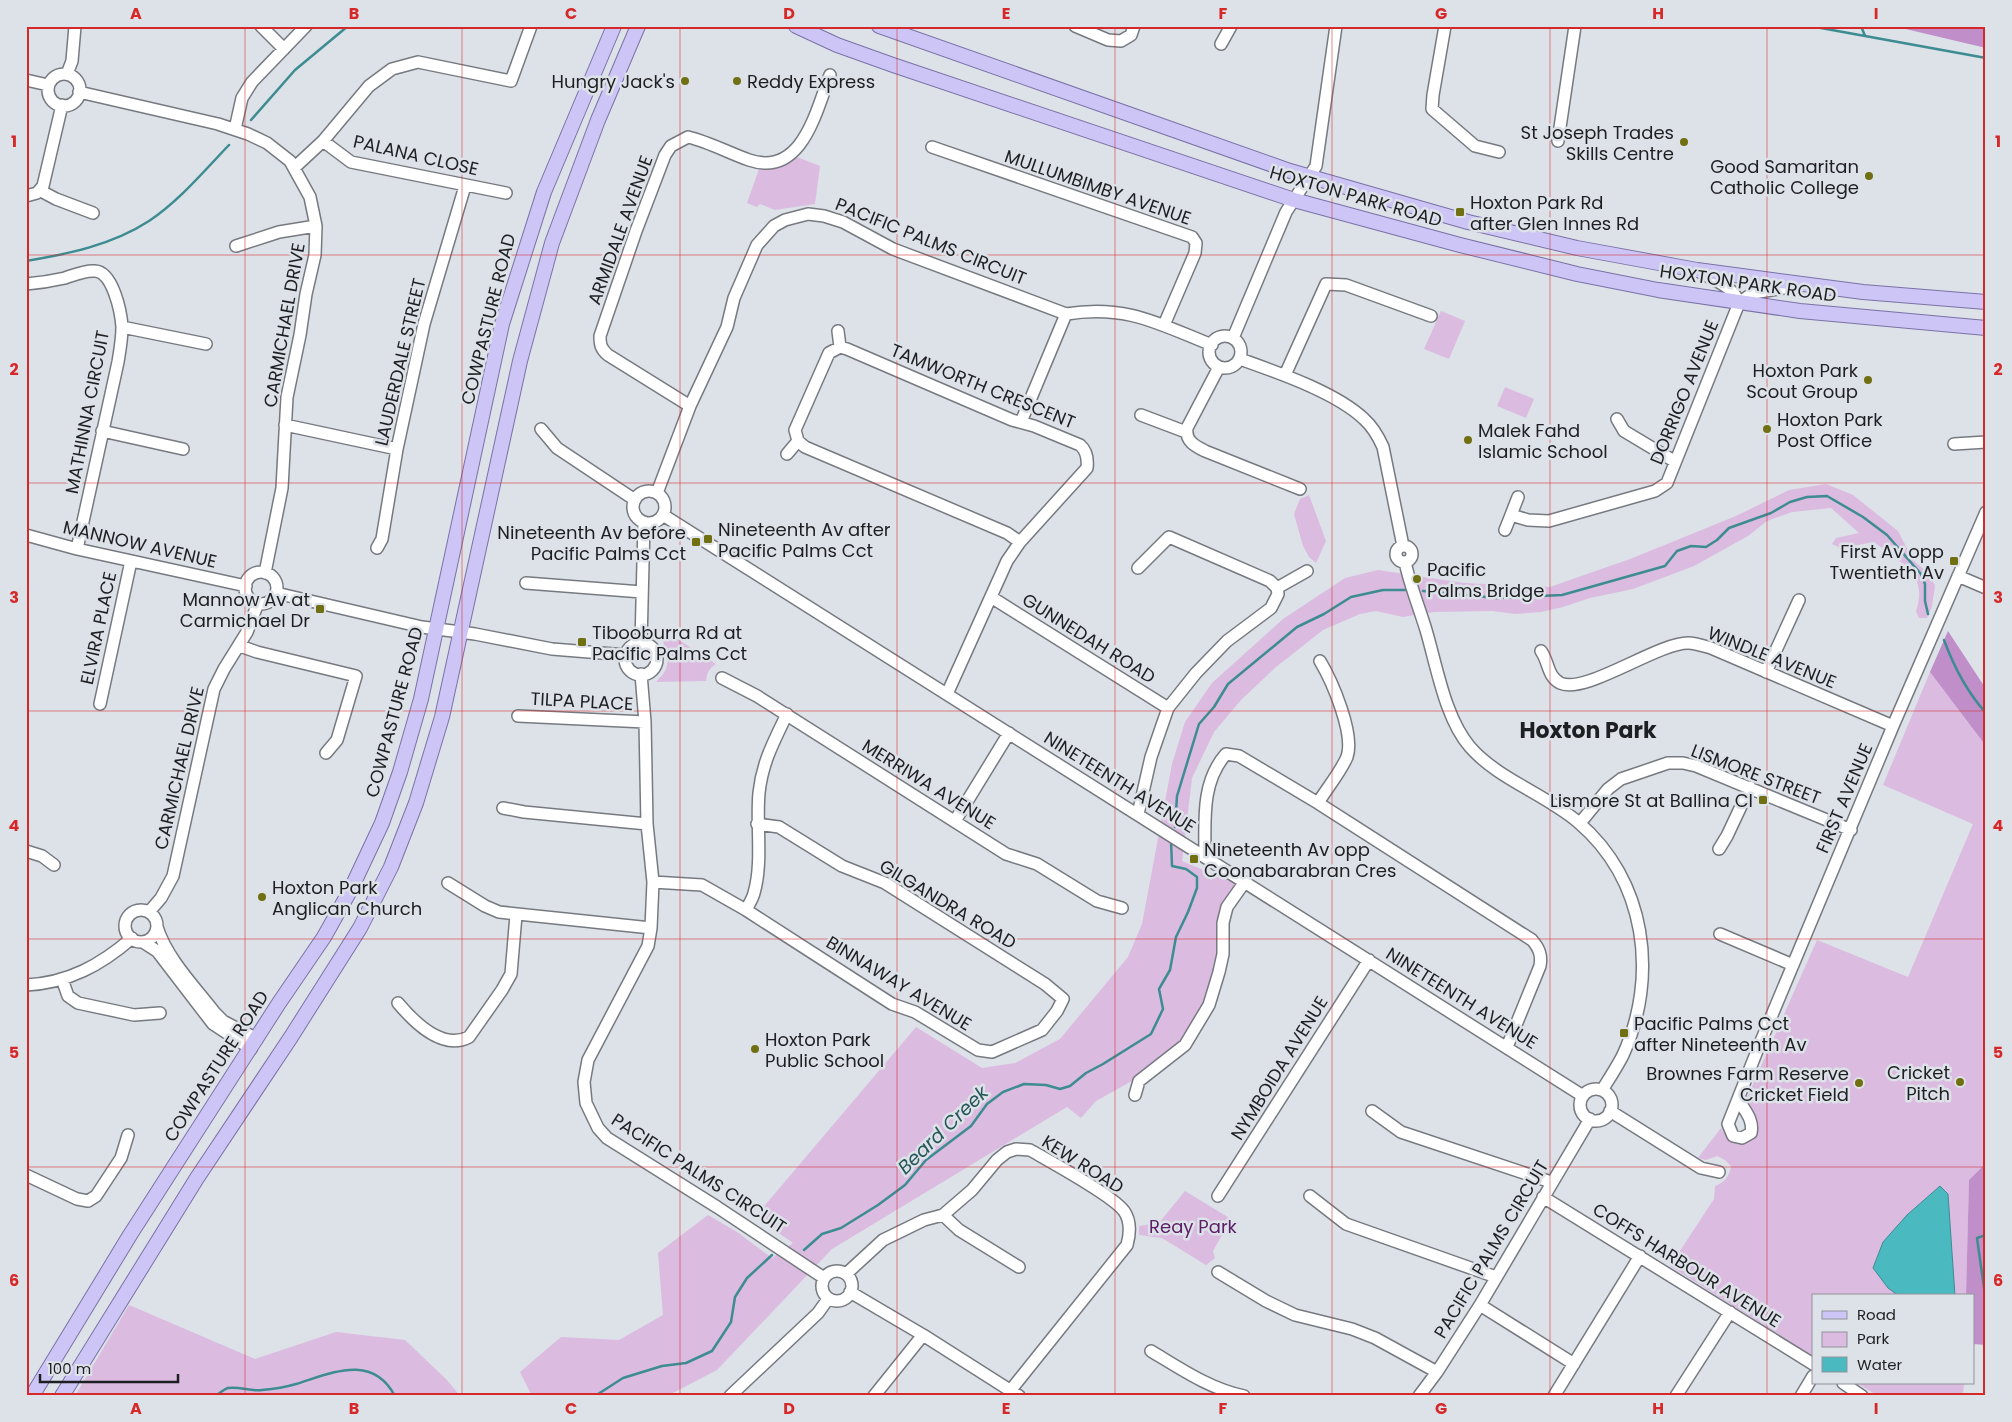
<svg xmlns="http://www.w3.org/2000/svg" width="2012" height="1422" font-family="Poppins,sans-serif">
  <style>
    .green { fill: #dbbbe0 }
    .forest { fill: #c08ec9 }
    .water { fill: #4abac0; stroke: #3d8c91 }
    .lines { fill: none; stroke-linecap: round; stroke-linejoin: round }
    .stream { stroke: #3d8c91; stroke-width: 2.5 }
    .minor-casing { stroke: #767a80; stroke-width: 14 }
    .major-casing { stroke: #7a72a7; stroke-width: 16 }
    .minor { stroke: #fff; stroke-width: 11 }
    .major { stroke: #cdc5f5; stroke-width: 14 }
    .grid { fill: none; stroke: #d62828; stroke-width: 1; stroke-opacity: 0.55 }
    .poi-dot { fill: #706f12; stroke: #dde1e8; stroke-width: 2 }
    .labels { text-anchor: middle; dominant-baseline: central; stroke-width: 5; stroke-linejoin: round; paint-order: stroke }
    .poi-label { font-size: 18px; fill: #1e1f22; stroke: #dde1e8; text-anchor: start }
    .street-label { font-size: 18px; fill: #1e1f22; stroke: #dde1e8 }
    .park-label { font-size: 18px; fill: #5d2068; stroke: #dde1e8 }
    .water-label { font-size: 19px; font-style: italic; fill: #255658; stroke: #dde1e8 }
    .district-label { font-size: 22px; font-weight: bold; fill: #1e1f22; stroke: #dde1e8 }
    .neatline { fill: none; stroke: #d62828; stroke-width: 2 }
    .grid-label { font-size: 16px; text-anchor: middle; font-weight: bold; fill: #d62828 }
  </style>
  <rect width="100%" height="100%" fill="#dde1e8"/>
  <path class="green" d="M797,157L820,166L815,204L775,210L760,204L757,207L747,203L759,169L776,167Z
    M1441,311L1465,321L1449,359L1424,349Z
    M1505,387L1534,399L1526,418L1497,406Z
    M1826,484L1853,495L1898,531L1913,560L1931,576L1935,586L1932,606L1927,618H1919L1916,611C1929,574 1900,562 1874,542L1841,548L1832,544L1836,538L1859,533L1831,508L1792,512L1767,521L1748,536L1694,566L1633,589L1590,598L1563,607L1541,612L1515,614L1492,611L1434,612L1403,617L1376,611L1360,614L1323,630L1276,667L1241,700L1214,732L1192,778L1182,861L1237,884L1235,904L1229,917L1223,969L1190,1038L1148,1072L1096,1101L1081,1118L1067,1107L832,1249L717,1370L667,1396H532L520,1372L561,1337L619,1340L663,1315L658,1253L708,1215L737,1232L772,1258L793,1243L755,1217L916,1027L982,1068L1015,1063L1060,1039L1128,957L1142,924L1172,764L1185,722L1212,683L1283,619L1345,578L1378,570L1464,583L1550,587L1630,559L1736,516L1789,490Z
    M1309,495L1326,541L1316,563L1309,557L1303,546L1294,514L1300,499Z
    M662,629L716,664C709,668 707,673 706,681L656,682C659,678 664,674 666,669C672,653 660,644 662,629Z
    M1930,672L1986,746V1163L1969,1180L1966,1296H1813V1356L1670,1266L1714,1199L1715,1186C1725,1182 1729,1177 1731,1166L1725,1160L1717,1156L1706,1160L1698,1158L1721,1128C1729,1143 1739,1144 1754,1139C1762,1122 1755,1115 1746,1100L1817,940L1908,977L1973,824L1883,785Z
    M1185,1191L1231,1219L1213,1251L1215,1258L1206,1265L1162,1238L1139,1235V1226L1159,1223Z
    M129,1305L255,1359L336,1332L405,1340L447,1380L460,1396H75Z
    M1857,1383H1964L1963,1396H1878Z"/>
  <path class="forest" d="M1893,26H1986V48Z
    M1948,631L1986,689V746L1930,672Z
    M1986,1163V1345L1973,1344V1296H1966L1969,1180Z"/>
  <path class="water" d="M1940,1186L1948,1194L1955,1296H1899L1888,1288L1873,1268L1883,1242L1907,1215Z"/>
  <g class="lines">
    <path class="stream" d="M1810,26L1986,58
      M1861,26L1865,36
      M251,120L295,70L348,26
      M26,261C68,254 112,245 149,221C179,201 204,171 229,145
      M1423,591L1497,598L1562,595L1665,566L1677,551L1691,546L1706,547L1717,540L1729,528L1771,513L1790,502L1807,497L1827,496L1863,517L1887,535L1921,574L1925,584V601L1928,614
      M1944,640C1954,667 1966,691 1986,713
      M1175,827L1177,796L1199,724L1214,707L1228,684L1297,627L1324,614L1351,597L1383,590H1406
      M1986,1235L1977,1238L1986,1302
      M804,1250L822,1234L841,1228L878,1205L905,1185L926,1160L971,1126L987,1104L1003,1092L1024,1084L1046,1085L1060,1089L1070,1086L1086,1073L1103,1064L1151,1034L1163,1009L1159,989L1170,970L1176,937L1188,912L1197,888V877L1186,869L1172,866L1171,841
      M215,1396C219,1394 224,1389 228,1388C239,1386 252,1392 262,1390C274,1389 286,1387 296,1384C332,1373 372,1353 395,1396
      M595,1396L623,1378L662,1366L686,1363L712,1351L731,1322L735,1297L747,1278L772,1255"/>
    <defs>
      <path id="minor" d="M261,26L284,49
        M1075,26L1108,40L1121,41L1131,35L1134,26
        M1445,26L1433,95L1432,109L1475,146L1499,152
        M1221,44L1231,26
        M67,74L72,61L75,26
        M48 90a16 16 0 1 1 32 0a16 16 0 1 1-32 0Z
        M26,80L48,85
        M79,92L218,124L248,134L267,143L290,161L310,197L316,226L315,255L306,294L300,335L287,397L282,488L265,573
        M235,129L242,98L252,82L306,26
        M323,141L351,162L506,193
        M1558,141L1575,26
        M932,147L1192,237L1196,243L1195,253L1164,325
        M295,167L323,141L369,86L392,69L418,62L511,81L531,26
        M41,191L56,199L93,213
        M26,196L37,193L43,186L62,105
        M236,246L279,232L316,226
        M1700,272C1714,280 1734,287 1739,303
        M26,284C39,283 52,281 65,278C74,275 85,270 95,271C113,272 121,312 122,327C122,339 120,350 118,362L77,549
        M122,327L206,344
        M838,331L840,347
        M1209 352a16 16 0 1 1 32 0a16 16 0 1 1-32 0Z
        M1233,338L1286,212L1316,166L1336,26
        M1240,359C1276,372 1336,392 1364,419C1373,427 1378,436 1383,447L1403,546
        M1219,367L1187,428C1185,441 1195,446 1205,451L1300,489
        M1285,375L1326,284L1346,285L1431,316
        M690,406L608,355C601,349 600,345 600,336L636,231L665,155L671,146L688,137C709,142 729,153 749,160C802,178 816,111 830,75
        M1141,415L1186,432
        M1617,419L1624,431L1674,461
        M1021,422L1066,314
        M285,425L397,449
        M541,429L557,448L635,500
        M102,431L183,449
        M1954,444L1986,442
        M787,454L798,441
        M633 507a16 16 0 1 1 32 0a16 16 0 1 1-32 0Z
        M657,493L690,406L727,327L734,298L757,245L774,226L785,220L808,214L824,216L843,222L893,249L1066,314C1126,304 1159,324 1212,345
        M663,515L1583,1096
        M1511,515L1518,497
        M1505,530L1511,515L1528,520L1549,521L1655,491L1667,483L1739,303L1753,293L1797,286
        M26,535L77,549L246,586
        M1396 554a8 8 0 1 1 16 0a8 8 0 1 1-16 0Z
        M377,548L382,539L397,449L424,324L465,186
        M1405,562C1410,585 1419,607 1426,630C1437,667 1445,718 1470,747C1498,779 1545,794 1578,822C1646,880 1659,976 1623,1055C1617,1067 1609,1079 1602,1090
        M1138,568L1169,537L1270,581L1277,588L1278,594L1271,608L1227,641L1196,673L1168,708L1151,757L1138,814
        M245 588a16 16 0 1 1 32 0a16 16 0 1 1-32 0Z
        M1958,576L1986,588
        M526,583L642,592
        M1277,588L1307,571
        M276,593L422,627L475,634L552,649L626,655
        M991,597L1168,708
        M641,643L644,522
        M625 659a16 16 0 1 1 32 0a16 16 0 1 1-32 0Z
        M240,646L257,652L356,676L337,740L326,753
        M1541,651C1549,662 1547,676 1560,683C1585,695 1657,643 1688,643C1695,643 1704,646 1711,648L1893,726
        M1766,672L1799,600
        M641,674L645,722L647,824L653,882L651,928L648,946L588,1060L584,1082L586,1103L598,1128L607,1138L717,1207L824,1278
        M722,678L757,696L1006,854L1037,864L1097,901L1122,908
        M947,694L1007,561L1020,542L1087,468C1088,459 1087,451 1080,445L1034,426L1012,420L847,349L840,347L829,353L795,430L798,441L805,447L1007,533L1020,542
        M100,704L131,561
        M518,716L645,722
        M1318,803C1327,788 1340,773 1347,757C1355,734 1332,681 1320,661
        M503,808L524,812L647,824
        M955,821L1009,733
        M1580,823L1608,789L1621,779L1668,763H1683L1696,766L1851,830
        M1719,849L1727,836L1750,787
        M26,851L42,856L54,865
        M1205,856C1205,821 1201,782 1226,754L1239,756L1318,803L1532,940C1539,948 1542,955 1540,966L1507,1047
        M653,882L702,885L746,910L892,1004L915,1012L978,1050L992,1052L1042,1030L1057,1011L1063,999L1045,984L885,883L842,866L779,827L757,824
        M448,883L485,906L499,912L651,928
        M746,910C749,904 753,898 754,893C763,862 756,825 759,793C762,763 774,741 787,714
        M125 926a16 16 0 1 1 32 0a16 16 0 1 1-32 0Z
        M149,912L161,898L173,876L214,689L224,669L247,632L258,603
        M157,927C167,959 195,987 215,1013L223,1021L257,1039
        M1720,934L1793,965
        M143,942L157,951L213,1024L251,1049
        M62,979L68,996L78,1003L134,1015L160,1013
        M26,985C68,983 101,965 132,938
        M398,1003C414,1022 442,1051 469,1037L502,990L511,974L516,915
        M1580 1105a16 16 0 1 1 32 0a16 16 0 1 1-32 0Z
        M1135,1095L1139,1081L1185,1045L1209,1005L1219,972L1223,954V923L1227,907L1244,883
        M1738,1099C1744,1110 1754,1119 1751,1133L1742,1138L1733,1136L1728,1124L1759,1046L1893,726L1986,512
        M1372,1111L1401,1132L1551,1182
        M1610,1111L1701,1168L1719,1172
        M26,1175L77,1199L88,1201L96,1196L121,1158L128,1135
        M1218,1196L1369,960
        M1310,1196L1346,1224L1496,1277
        M1543,1197L1813,1364
        M943,1215L959,1230L1019,1267
        M822 1286a15 15 0 1 1 30 0a15 15 0 1 1-30 0Z
        M1218,1272L1266,1301L1295,1315L1352,1329L1375,1338L1437,1372
        M846,1274L883,1240L924,1220L943,1215L972,1190L997,1160L1007,1152L1016,1149L1030,1150C1051,1162 1112,1195 1124,1211C1131,1221 1130,1234 1127,1245L1010,1391
        M850,1292L923,1335L1019,1396
        M1480,1305L1574,1364
        M1151,1351C1181,1369 1210,1389 1244,1396
        M1843,1383L1862,1396
        M730,1396L818,1313L828,1299
        M874,1396L923,1335
        M1419,1396L1437,1372L1480,1305L1590,1119
        M1554,1396L1640,1256
        M1676,1396L1730,1312
        M1801,1396L1813,1376"/>
      <path id="major" d="M796,26L837,45L893,65L1294,200L1460,245L1577,274L1658,290L1800,311L1986,328
        M879,26L1290,171L1468,222L1577,248L1697,270L1863,292L1986,302
        M32,1396L130,1235L279,1003L324,937L351,889L382,823L400,772L421,699L502,324L544,192L614,26
        M62,1396L197,1178L291,1037L360,928L391,867L416,803L442,717L520,361L552,243L598,120L638,26"/>
    </defs>
    <use href="#minor" class="minor-casing"/>
    <use href="#major" class="major-casing"/>
    <use href="#minor" class="minor"/>
    <use href="#major" class="major"/>
  </g>
  <path class="grid" d="M245,26V1396M462,26V1396M680,26V1396M897,26V1396M1115,26V1396M1332,26V1396M1550,26V1396M1767,26V1396M26,255H1986M26,483H1986M26,711H1986M26,939H1986M26,1167H1986"/>
  <g class="poi-dot">
    <circle cx="685" cy="81" r="5"/>
    <circle cx="737" cy="81" r="5"/>
    <circle cx="1684" cy="142" r="5"/>
    <circle cx="1869" cy="176" r="5"/>
    <rect x="1455" y="207" width="10" height="10" rx="2.5"/>
    <circle cx="1868" cy="380" r="5"/>
    <circle cx="1767" cy="429" r="5"/>
    <circle cx="1468" cy="440" r="5"/>
    <rect x="703" y="534" width="10" height="10" rx="2.5"/>
    <rect x="691" y="537" width="10" height="10" rx="2.5"/>
    <rect x="1949" y="556" width="10" height="10" rx="2.5"/>
    <circle cx="1417" cy="579" r="5"/>
    <rect x="315" y="604" width="10" height="10" rx="2.5"/>
    <rect x="577" y="637" width="10" height="10" rx="2.5"/>
    <rect x="1758" y="795" width="10" height="10" rx="2.5"/>
    <rect x="1189" y="854" width="10" height="10" rx="2.5"/>
    <circle cx="262" cy="897" r="5"/>
    <rect x="1619" y="1028" width="10" height="10" rx="2.5"/>
    <circle cx="755" cy="1049" r="5"/>
    <circle cx="1960" cy="1082" r="5"/>
    <circle cx="1859" cy="1083" r="5"/>
  </g>
  <g class="labels">
    <g class="poi-label">
      <text x="675" y="81" text-anchor="end">Hungry Jack's</text>
      <text x="747" y="81">Reddy Express</text>
      <text x="1674" y="132" text-anchor="end">St Joseph Trades<tspan x="1674" dy="21">Skills Centre</tspan></text>
      <text x="1859" y="166" text-anchor="end">Good Samaritan<tspan x="1859" dy="21">Catholic College</tspan></text>
      <text x="1470" y="202">Hoxton Park Rd<tspan x="1470" dy="21">after Glen Innes Rd</tspan></text>
      <text x="1858" y="370" text-anchor="end">Hoxton Park<tspan x="1858" dy="21">Scout Group</tspan></text>
      <text x="1777" y="419">Hoxton Park<tspan x="1777" dy="21">Post Office</tspan></text>
      <text x="1478" y="430">Malek Fahd<tspan x="1478" dy="21">Islamic School</tspan></text>
      <text x="718" y="529">Nineteenth Av after<tspan x="718" dy="21">Pacific Palms Cct</tspan></text>
      <text x="686" y="532" text-anchor="end">Nineteenth Av before<tspan x="686" dy="21">Pacific Palms Cct</tspan></text>
      <text x="1944" y="551" text-anchor="end">First Av opp<tspan x="1944" dy="21">Twentieth Av</tspan></text>
      <text x="1427" y="569">Pacific<tspan x="1427" dy="21">Palms Bridge</tspan></text>
      <text x="310" y="599" text-anchor="end">Mannow Av at<tspan x="310" dy="21">Carmichael Dr</tspan></text>
      <text x="592" y="632">Tibooburra Rd at<tspan x="592" dy="21">Pacific Palms Cct</tspan></text>
      <text x="1753" y="800" text-anchor="end">Lismore St at Ballina Cl</text>
      <text x="1204" y="849">Nineteenth Av opp<tspan x="1204" dy="21">Coonabarabran Cres</tspan></text>
      <text x="272" y="887">Hoxton Park<tspan x="272" dy="21">Anglican Church</tspan></text>
      <text x="1634" y="1023">Pacific Palms Cct<tspan x="1634" dy="21">after Nineteenth Av</tspan></text>
      <text x="765" y="1039">Hoxton Park<tspan x="765" dy="21">Public School</tspan></text>
      <text x="1950" y="1072" text-anchor="end">Cricket<tspan x="1950" dy="21">Pitch</tspan></text>
      <text x="1849" y="1073" text-anchor="end">Brownes Farm Reserve<tspan x="1849" dy="21">Cricket Field</tspan></text>
    </g>
    <g class="street-label">
      <text transform="translate(416 155) rotate(13)">PALANA CLOSE</text>
      <text transform="translate(1098 187) rotate(19)">MULLUMBIMBY AVENUE</text>
      <text transform="translate(1356 196) rotate(16)">HOXTON PARK ROAD</text>
      <text transform="translate(620 230) rotate(-70)">ARMIDALE AVENUE</text>
      <text transform="translate(931 241) rotate(22)">PACIFIC PALMS CIRCUIT</text>
      <text transform="translate(1748 283) rotate(8)">HOXTON PARK ROAD</text>
      <text transform="translate(488 319) rotate(-76)">COWPASTURE ROAD</text>
      <text transform="translate(284 325) rotate(-80)">CARMICHAEL DRIVE</text>
      <text transform="translate(400 362) rotate(-77)">LAUDERDALE STREET</text>
      <text transform="translate(983 386) rotate(22)">TAMWORTH CRESCENT</text>
      <text transform="translate(1684 392) rotate(-68)">DORRIGO AVENUE</text>
      <text transform="translate(87 412) rotate(-79)">MATHINNA CIRCUIT</text>
      <text transform="translate(140 544) rotate(13)">MANNOW AVENUE</text>
      <text transform="translate(98 628) rotate(-78)">ELVIRA PLACE</text>
      <text transform="translate(1089 638) rotate(32)">GUNNEDAH ROAD</text>
      <text transform="translate(1772 657) rotate(22)">WINDLE AVENUE</text>
      <text transform="translate(582 701) rotate(3)">TILPA PLACE</text>
      <text transform="translate(394 712) rotate(-75)">COWPASTURE ROAD</text>
      <text transform="translate(179 768) rotate(-77)">CARMICHAEL DRIVE</text>
      <text transform="translate(1756 774) rotate(21)">LISMORE STREET</text>
      <text transform="translate(1120 782) rotate(32)">NINETEENTH AVENUE</text>
      <text transform="translate(929 784) rotate(32)">MERRIWA AVENUE</text>
      <text transform="translate(1844 798) rotate(-67)">FIRST AVENUE</text>
      <text transform="translate(948 904) rotate(31)">GILGANDRA ROAD</text>
      <text transform="translate(899 983) rotate(31)">BINNAWAY AVENUE</text>
      <text transform="translate(1462 998) rotate(32)">NINETEENTH AVENUE</text>
      <text transform="translate(216 1066) rotate(-57)">COWPASTURE ROAD</text>
      <text transform="translate(1279 1068) rotate(-58)">NYMBOIDA AVENUE</text>
      <text transform="translate(1083 1164) rotate(32)">KEW ROAD</text>
      <text transform="translate(699 1173) rotate(33)">PACIFIC PALMS CIRCUIT</text>
      <text transform="translate(1491 1249) rotate(-59)">PACIFIC PALMS CIRCUIT</text>
      <text transform="translate(1687 1265) rotate(32)">COFFS HARBOUR AVENUE</text>
    </g>
    <g class="park-label">
      <text x="1193" y="1226">Reay Park</text>
    </g>
    <g class="water-label">
      <text transform="translate(943 1130) rotate(-44)">Beard Creek</text>
    </g>
    <g class="district-label">
      <text x="1588" y="730">Hoxton Park</text>
    </g>
  </g>
  <rect width="2012" height="1422" fill="none" stroke="#dde1e8" stroke-width="55"/>
  <rect x="1812" y="1294" width="162" height="90" fill="#dde1e8" stroke="#919399"/>
  <rect x="1822" y="1311" width="25" height="8" fill="#cdc5f5" stroke="#919399"/>
  <text x="1857" y="1320" font-size="15" fill="#1e1f22">Road</text>
  <rect x="1822" y="1332" width="25" height="15" fill="#dbbbe0" stroke="#919399"/>
  <text x="1857" y="1344" font-size="15" fill="#1e1f22">Park</text>
  <rect x="1822" y="1357" width="25" height="15" fill="#4abac0" stroke="#919399"/>
  <text x="1857" y="1370" font-size="15" fill="#1e1f22">Water</text>
  <path d="M40 1374v8h138v-8" fill="none" stroke="#1e1f22" stroke-width="2.5"/>
  <text x="48" y="1374" font-size="15" fill="#1e1f22" stroke="#dde1e8" stroke-width="4" paint-order="stroke">100 m</text>
  <rect x="28" y="28" width="1956" height="1366" class="neatline"/>
  <g class="grid-label">
    <text x="136" y="19">A</text>
    <text x="354" y="19">B</text>
    <text x="571" y="19">C</text>
    <text x="789" y="19">D</text>
    <text x="1006" y="19">E</text>
    <text x="1223" y="19">F</text>
    <text x="1441" y="19">G</text>
    <text x="1658" y="19">H</text>
    <text x="1876" y="19">I</text>
    <text x="14" y="147">1</text>
    <text x="1998" y="147">1</text>
    <text x="14" y="375">2</text>
    <text x="1998" y="375">2</text>
    <text x="14" y="603">3</text>
    <text x="1998" y="603">3</text>
    <text x="14" y="831">4</text>
    <text x="1998" y="831">4</text>
    <text x="14" y="1058">5</text>
    <text x="1998" y="1058">5</text>
    <text x="14" y="1286">6</text>
    <text x="1998" y="1286">6</text>
    <text x="136" y="1414">A</text>
    <text x="354" y="1414">B</text>
    <text x="571" y="1414">C</text>
    <text x="789" y="1414">D</text>
    <text x="1006" y="1414">E</text>
    <text x="1223" y="1414">F</text>
    <text x="1441" y="1414">G</text>
    <text x="1658" y="1414">H</text>
    <text x="1876" y="1414">I</text>
  </g>
</svg>
